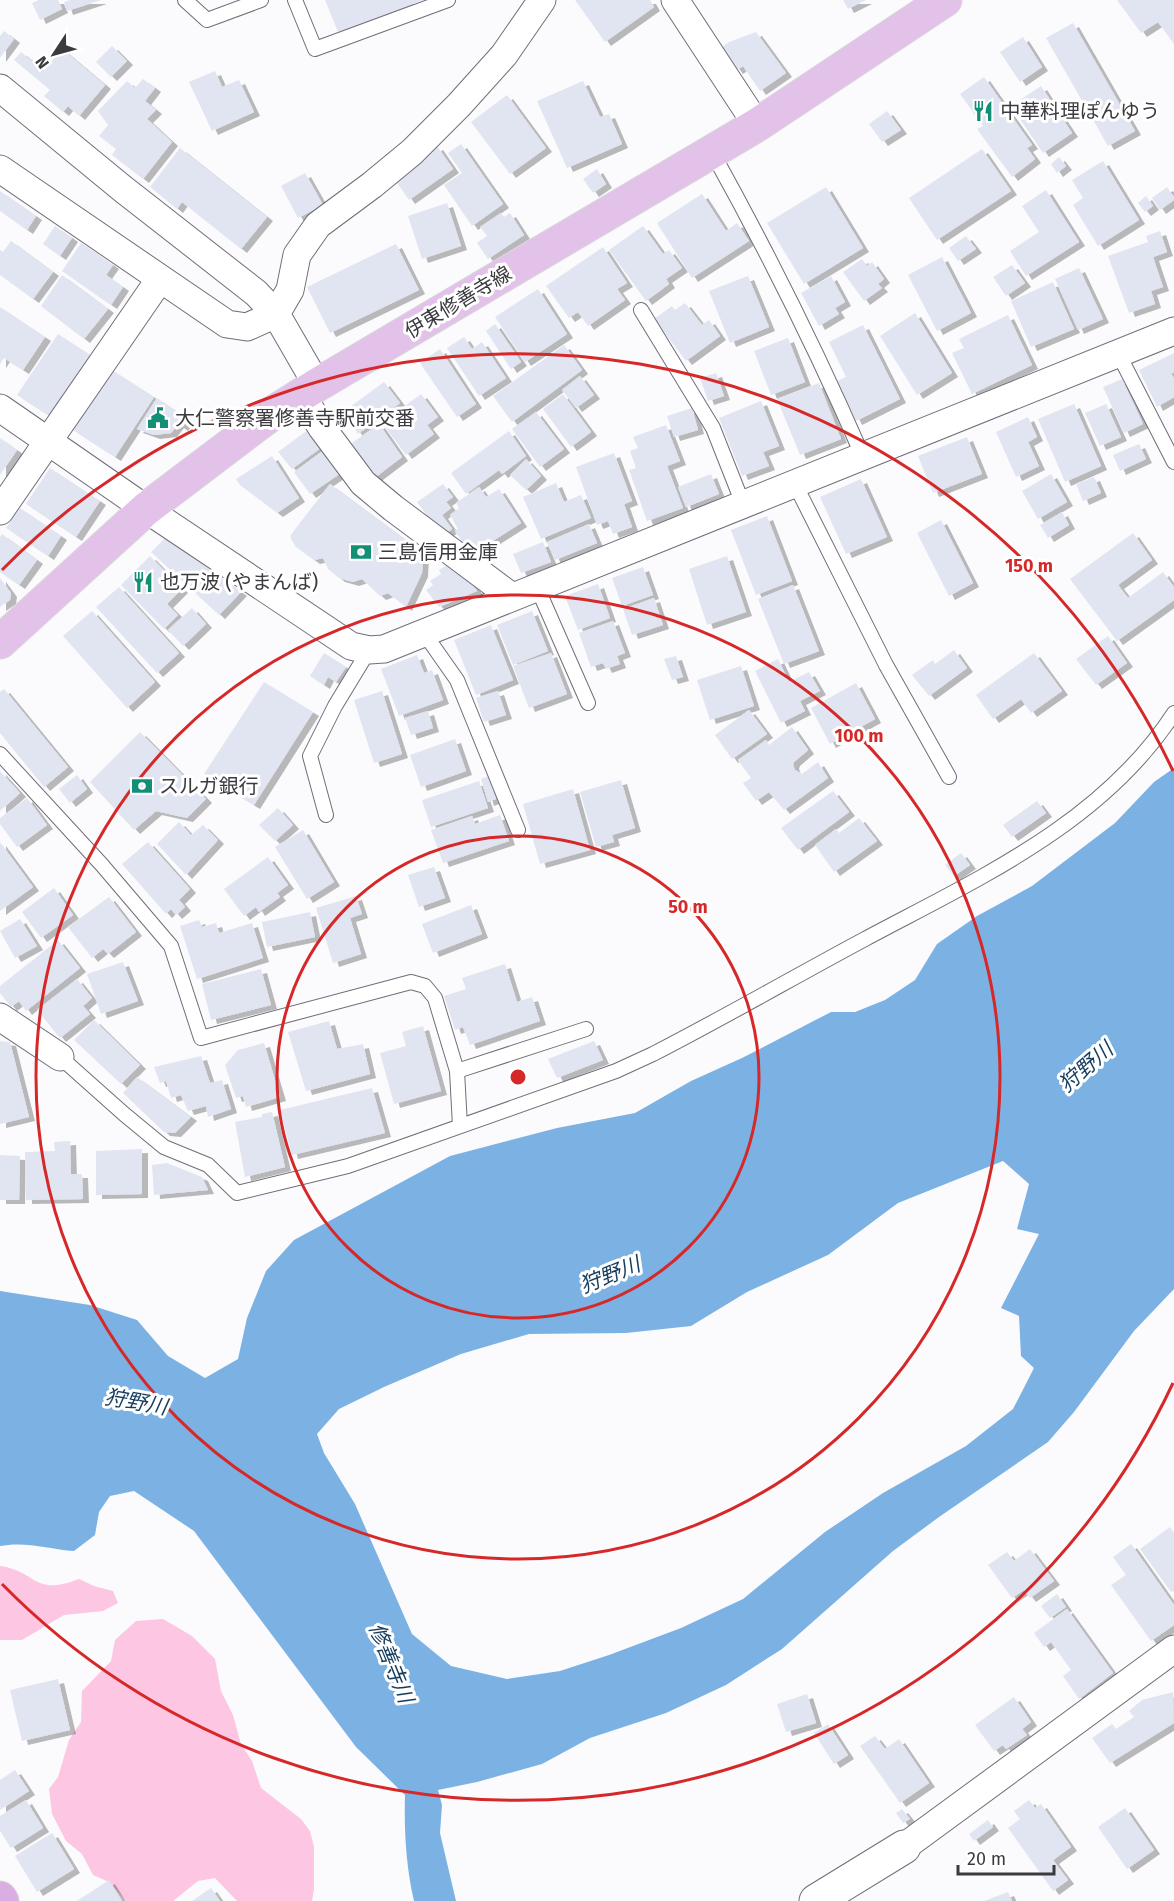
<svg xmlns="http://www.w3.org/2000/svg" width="1174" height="1901" font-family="'Fira Sans','Noto Sans JP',sans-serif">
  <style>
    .green { fill: #fdc6e3 }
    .water { fill: #7cb2e3; fill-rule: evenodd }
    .building { fill: #e1e5f1; filter: url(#shadow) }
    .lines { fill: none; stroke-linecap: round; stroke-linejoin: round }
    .service-casing { stroke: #706d78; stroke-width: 16 }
    .minor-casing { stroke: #706d78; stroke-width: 29 }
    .tertiary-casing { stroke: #706d78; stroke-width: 35 }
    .primary-casing { stroke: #d8d8d9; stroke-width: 35 }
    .trunk-casing { stroke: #d8d8d9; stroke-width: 35 }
    .service { stroke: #fff; stroke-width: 14 }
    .minor { stroke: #fff; stroke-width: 27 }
    .tertiary { stroke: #fff; stroke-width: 33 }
    .primary { stroke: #e3c2e9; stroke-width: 33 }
    .trunk { stroke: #daaee2; stroke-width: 33 }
    .ring { fill: none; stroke: #d62828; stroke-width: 3 }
    .labels { text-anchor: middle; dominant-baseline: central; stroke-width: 6; stroke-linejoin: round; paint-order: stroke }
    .poi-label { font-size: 20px; fill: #3b3a3f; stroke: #fff; text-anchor: start }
    .street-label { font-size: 20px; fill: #3b3a3f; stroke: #fff }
    .water-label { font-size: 21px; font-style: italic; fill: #153d5e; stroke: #fff }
    .centre { fill: #d62828; stroke: #fff; stroke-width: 3 }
    .ring-label { font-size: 18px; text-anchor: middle; font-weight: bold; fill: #d62828; stroke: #fff; stroke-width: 6; stroke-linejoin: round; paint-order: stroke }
  </style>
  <defs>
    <filter id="shadow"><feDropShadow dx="6" dy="4" stdDeviation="0" flood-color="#0004"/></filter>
  </defs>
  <rect width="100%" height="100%" fill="#fbfbfd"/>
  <path class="green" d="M0,1566C38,1571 32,1597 79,1579L94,1586L113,1591L118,1603L103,1611L64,1615L22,1640H0Z
    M163,1619L192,1636L215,1659L221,1691L233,1715L241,1744L252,1761L261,1788L301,1819L310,1831L314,1847V1889L312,1901H237L215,1878L198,1881L173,1901H126L109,1882L93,1875L82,1854L66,1841L52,1814L49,1789L58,1777L69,1740L81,1722L82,1691L111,1661L115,1640L136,1621Z"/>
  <path class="water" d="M1174,768V1289L1134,1331L1074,1412L1048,1442L939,1517L893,1551L782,1649L726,1685L666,1713L590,1738L542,1764L477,1782L438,1790L442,1805L440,1833L456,1901H414C406,1866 404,1831 405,1795L356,1747L194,1531L134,1491L110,1496L99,1512L95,1535L74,1551C49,1549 25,1541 0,1546V1291L90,1305L137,1320L168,1356L205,1378L238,1359L247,1318L266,1271L294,1240L450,1156L557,1128L635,1113L691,1081L742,1058L831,1012H855L885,1000L915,980L937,944L977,916L1032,886L1115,823L1154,782ZM1003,1161L1029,1184L1017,1229L1039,1234L1001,1308L1019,1316L1021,1356L1034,1368L1013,1409L966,1446L883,1493L825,1532L743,1599L681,1628L609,1655L560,1671L507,1679L451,1666L412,1634L355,1504L324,1453L317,1434L339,1409L384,1387L461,1354L529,1334L626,1333L691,1326L747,1292L828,1255L898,1203Z"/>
  <path class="building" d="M39,0H58L62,9L40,20L32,3Z
    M71,0H101L67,11L64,2Z
    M325,0H423L338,32Z
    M575,0H650L654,7L605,42Z
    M843,0H866L848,9Z
    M1117,0H1174V44L1158,22L1141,33Z
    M1073,23L1135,131L1108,146L1046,38Z
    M4,31L14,39L0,58V36Z
    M756,32L786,73L760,91L743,66L737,70L721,48L729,42Z
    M1023,37L1042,67L1020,82L1000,52Z
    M112,46L127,61L111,77L96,62Z
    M62,49L105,85L79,116L68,106L63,112L44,96L50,90L14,60L21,52L44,71Z
    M215,71L222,87L239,80L254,112L212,131L189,82Z
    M984,77L1032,145L1027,148L1035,159L1012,177L977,129L983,126L960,94Z
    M143,79L155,88L145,101L156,110L147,119L172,142L143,179L112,155L116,149L99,136L108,125L98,111L127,81L135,88Z
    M583,81L600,117L609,114L622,144L567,168L537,101Z
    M1041,86L1072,133L1043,153L1011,106Z
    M507,95L546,148L510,174L471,122Z
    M887,111L901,130L882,142L869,124Z
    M461,144L503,204L472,226L444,185L462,173L448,153Z
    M437,146L453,169L409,200L393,177Z
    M180,148L267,217L241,249L182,202L177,209L150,187Z
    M982,149L1011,191L937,240L909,198Z
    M1059,157L1066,166L1057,173L1051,164Z
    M1103,161L1139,220L1098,246L1073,205L1083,198L1072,180Z
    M597,169L606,184L593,193L583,179Z
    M305,173L323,205L298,218L281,186Z
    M826,187L863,248L804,284L767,223Z
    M1167,187L1174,197V200L1160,210L1152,198Z
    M1046,190L1079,242L1026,276L1010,251L1039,232L1022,206Z
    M0,191L36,216L27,230L0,211Z
    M702,194L726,231L737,223L749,241L692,278L657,223Z
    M1146,196L1153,206L1145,212L1138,203Z
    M447,203L461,246L422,259L408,216Z
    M501,213L504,217L510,213L524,235L488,259L477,243L487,236L480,227Z
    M55,226L72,238L60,256L43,244Z
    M643,226L663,254L669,250L682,268L666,279L669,284L646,301L609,250Z
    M1160,231L1167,252L1153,257L1163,287L1151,291L1155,304L1129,313L1108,256L1148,242L1146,236Z
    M966,236L976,249L958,261L949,248Z
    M11,241L53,272L33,299L0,275V250L3,252Z
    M81,243L113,265L106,275L123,287L111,305L62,271Z
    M396,244L419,290L330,333L307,287Z
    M603,247L627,283L617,289L625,300L588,326L578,312L569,318L546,286Z
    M942,257L971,313L937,331L908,275Z
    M862,259L867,266L872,262L884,279L878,284L882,288L864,301L843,272Z
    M1012,265L1025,283L1006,296L993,277Z
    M1079,268L1103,319L1078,330L1055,279Z
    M62,275L108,309L84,339L41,306Z
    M748,276L769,327L730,343L709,291Z
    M831,276L845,302L835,308L839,314L819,326L801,293Z
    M1053,282L1074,329L1031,347L1011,301Z
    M538,289L567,334L525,362L495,317Z
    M685,303L702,325L709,320L720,336L686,361L654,319L672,306L675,310Z
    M0,307L45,337L23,370L4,358L0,364Z
    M915,313L952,373L917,395L880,336Z
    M1008,315L1032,365L972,394L952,353L964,348L959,339Z
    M495,324L521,362L511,369L486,331Z
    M863,325L900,399L856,421L837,381L846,377L829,342Z
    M58,334L90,355L48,415L17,395Z
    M464,337L472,349L482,342L506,378L479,396L447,348Z
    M788,338L805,382L771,395L754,351Z
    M564,345L582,370L512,422L493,396Z
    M440,349L476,404L457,417L420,363Z
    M1174,353V372L1171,374L1174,378V397L1157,407L1139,370Z
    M112,370L154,397L115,457L73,430Z
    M716,373L724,396L708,401L700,378Z
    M580,376L594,395L576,408L562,390Z
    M1122,379L1143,424L1124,433L1103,387Z
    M384,382L400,403L358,434L343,412Z
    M819,383L841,439L800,455L777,399Z
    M421,394L438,417L427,425L434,434L406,455L382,423Z
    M563,394L591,432L571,447L543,409Z
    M157,398L188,419L182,427L178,424L171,433L154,435L137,429Z
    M761,401L779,446L763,452L769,466L742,476L719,418Z
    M1074,404L1101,466L1065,482L1038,419Z
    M1106,404L1121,437L1100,446L1085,413Z
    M692,408L698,430L674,437L667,416Z
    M536,412L564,449L540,467L512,429Z
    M1028,417L1037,437L1028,442L1039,466L1016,477L996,432Z
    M379,424L402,457L373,479L349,445Z
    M666,425L680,461L667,466L683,508L647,521L629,470L636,468L630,451L638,448L633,437Z
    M309,429L322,447L292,469L278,452Z
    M509,431L526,456L502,474L499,470L466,494L451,473Z
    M967,437L982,474L933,493L918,456Z
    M0,438L17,450L0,475Z
    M1139,444L1146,459L1120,471L1113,455Z
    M324,450L341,473L310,494L294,472Z
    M614,453L632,501L624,504L632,527L613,534L608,521L597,525L576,467Z
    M272,456L299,498L277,513L240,485L236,479Z
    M526,459L541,476L526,490L510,475Z
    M50,468L100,501L76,537L26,504Z
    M711,474L719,494L686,507L678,487Z
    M1051,474L1067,502L1038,519L1022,491Z
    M1094,477L1101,493L1083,501L1076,484Z
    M861,479L887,537L846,554L820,497Z
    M556,483L564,502L581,495L591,518L541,539L523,497Z
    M330,484L423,553L422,573L406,607L388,593L380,596L362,579L353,582L339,578L328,569L323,558L314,560L296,547L291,539V535L296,528Z
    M443,484L453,497L446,502L451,508L442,515L452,529L442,536L417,502Z
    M479,487L486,497L499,489L521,523L471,555L455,531L458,529L450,515L459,508L456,503Z
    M20,508L61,536L48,556L6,528Z
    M1062,512L1069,525L1048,538L1040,525Z
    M767,516L792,581L756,595L731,530Z
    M941,520L973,583L949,596L917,533Z
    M589,524L597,543L555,560L547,542Z
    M1133,533L1152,560L1118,585L1128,598L1163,572L1174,587V600L1117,641L1070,579Z
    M2,534L37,560L19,585L0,572V537Z
    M165,538L241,592L219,615L151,552Z
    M543,542L551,562L521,573L513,554Z
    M150,556L182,589L167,604L178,615L164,629L121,585Z
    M727,556L746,612L707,625L689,569Z
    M447,565L464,574L477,591L439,607L426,590L433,585L430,581L441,574L439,570Z
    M643,567L653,595L622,606L612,578Z
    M0,578L11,593L10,600L0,607Z
    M598,584L610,618L578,630L565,596Z
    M793,585L819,651L784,664L758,599Z
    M119,587L179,653L157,673L96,607Z
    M654,598L663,625L632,635L623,609Z
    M192,608L206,624L183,646L168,630Z
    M92,611L155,682L127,708L63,636Z
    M532,611L548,651L513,665L497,625Z
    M613,621L625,653L617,656L620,664L606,669L603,663L591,667L579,633Z
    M491,625L513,680L476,695L454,640Z
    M1108,636L1127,663L1096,685L1076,659Z
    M954,650L967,668L929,696L912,675L933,660L935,664Z
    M324,653L346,667L336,682L328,677L324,685L310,676Z
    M551,653L567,694L529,708L513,666Z
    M1034,653L1062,691L1031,713L1021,699L993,719L976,695Z
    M417,655L424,673L432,670L443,700L399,716L381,669Z
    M676,656L683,677L672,680L664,659Z
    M778,659L789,682L809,672L820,691L800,701L805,711L781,723L755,671Z
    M741,666L754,706L710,720L697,680Z
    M264,682L313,712L254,805L204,774Z
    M856,683L875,719L830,744L811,708Z
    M4,689L68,767L44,787L0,733V692Z
    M382,691L402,754L374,763L354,700Z
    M498,691L506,715L484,722L476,698Z
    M749,710L767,734L732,759L715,735Z
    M428,711L433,728L411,735L405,718Z
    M792,727L808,750L794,762L793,765L795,770L802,774L818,762L828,778L784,810L769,792L756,801L743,783L751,778L738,760L766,740L769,745Z
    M140,732L206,799L187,818L156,811L134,830L90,782Z
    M455,739L466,771L421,787L410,755Z
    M0,771L20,793L0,811Z
    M77,775L87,789L70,803L59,789Z
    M489,776L496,799L488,802L481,779Z
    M621,780L635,828L612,835L614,842L596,847L580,792Z
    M479,781L488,808L431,827L422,800Z
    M573,789L590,850L540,864L523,804Z
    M833,791L849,812L798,850L781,828Z
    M27,798L47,825L17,847L0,824V818Z
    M1037,801L1046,813L1012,837L1003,825Z
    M278,808L293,825L275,841L259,825Z
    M500,815L509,841L443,863L431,830L472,816L475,824Z
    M859,818L877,841L834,872L815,845L836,829L839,833Z
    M179,822L191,835L203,825L218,840L186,875L157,844Z
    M303,830L334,882L307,899L275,847Z
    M0,842L33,887L0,911Z
    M148,842L190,889L179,900L185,907L176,915L171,909L166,914L122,864Z
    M961,853L970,865L954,876L945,865Z
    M268,857L288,885L277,893L280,897L259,912L256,907L244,916L224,889Z
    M434,867L445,898L419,907L408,875Z
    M54,888L73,915L41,938L22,912Z
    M356,896L362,914L350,918L361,954L333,963L316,908Z
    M109,897L136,932L108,954L103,949L92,958L68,927Z
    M471,905L482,934L433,953L422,924Z
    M310,912L315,937L267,947L262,922Z
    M20,919L37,946L15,958L0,931Z
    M199,920L202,927L216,923L219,933L252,923L263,958L197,979L180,926Z
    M58,940L80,968L26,1011L19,1001L11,1007L0,993V986Z
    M123,962L138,1001L101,1014L87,974Z
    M505,964L517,1002L532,997L540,1021L470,1045L463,1027L455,1030L444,996L466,989L462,978Z
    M261,969L271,1005L211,1020L202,984Z
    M77,979L92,998L83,1006L90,1014L60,1038L37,1010Z
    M94,1020L140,1065L121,1084L74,1040Z
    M329,1021L337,1049L363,1044L370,1074L306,1091L288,1032Z
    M423,1026L441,1091L394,1104L380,1053L406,1046L402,1032Z
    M0,1041L10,1042L29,1117L0,1124Z
    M594,1041L603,1060L557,1078L548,1059Z
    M264,1043L280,1097L246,1107L243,1096L236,1098L225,1065L238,1050Z
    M201,1056L210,1083L222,1080L231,1109L208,1117L206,1106L188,1111L181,1095L171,1098L166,1081L160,1083L154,1067Z
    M137,1077L191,1117L175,1133L164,1132L123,1093Z
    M372,1088L385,1133L292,1155L280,1110Z
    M272,1112L285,1167L245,1177L235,1122L262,1117V1114Z
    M70,1141L71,1174H82L83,1199L26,1200L25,1152L55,1151L54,1142Z
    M142,1149V1194L96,1195V1151Z
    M0,1155L20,1156L19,1200H0Z
    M167,1163L202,1177L208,1190L154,1195L152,1165Z
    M1170,1527L1174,1533V1590L1171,1592L1140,1549Z
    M1131,1544L1174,1605V1625L1151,1641L1111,1585L1126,1575L1113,1557Z
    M1030,1549L1054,1581L1030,1598L1024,1590L1012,1598L988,1565L1007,1552L1014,1561Z
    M1057,1594L1066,1607L1050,1618L1041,1606Z
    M1067,1609L1113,1673L1079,1699L1063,1676L1071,1670L1051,1642L1044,1647L1034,1633Z
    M58,1679L70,1730L22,1741L10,1690Z
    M1173,1692L1174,1723L1110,1763L1092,1738L1112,1724L1116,1729L1134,1717L1129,1711L1142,1700Z
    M807,1694L816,1723L786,1732L777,1704Z
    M1014,1697L1031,1722L1022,1729L1027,1735L1006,1749L1003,1745L994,1751L975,1725Z
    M828,1724L848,1755L834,1764L814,1733Z
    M875,1736L885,1749L899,1739L929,1783L900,1803L860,1746Z
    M15,1770L29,1791L0,1810V1780Z
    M26,1800L43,1828L11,1848L0,1831V1816Z
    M1029,1800L1035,1808L1041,1804L1071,1847L1053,1860L1068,1880L1053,1891L1008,1828L1020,1819L1014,1811Z
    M1125,1808L1154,1850L1127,1869L1098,1827Z
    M902,1809L910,1819L903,1823L896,1813Z
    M988,1820L993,1827L974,1841L969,1834Z
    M52,1833L74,1869L37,1892L15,1856Z
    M109,1880L122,1901H77Z
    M211,1888L220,1901H192Z
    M1008,1892L1012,1901H984Z"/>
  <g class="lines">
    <defs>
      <path id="service" d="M185,0L207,20L261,0
        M295,0L315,49L448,0
        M712,152C767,251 818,353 863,457
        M641,310L713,428L743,504
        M1118,353L1174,462
        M795,484L886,665L949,777
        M537,587L588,703
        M424,633L457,680L518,830
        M0,754L102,865L171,946L201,1038L411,982L425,986L435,998L457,1071L460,1126
        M326,815L310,756L335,706L369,650
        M60,1057L124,1114L164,1147L208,1165L237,1193L348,1166L616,1071L653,1054C725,1017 794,977 865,939C977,879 1102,824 1174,713
        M457,1071L586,1029"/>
      <path id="minor" d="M675,0L757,125
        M0,88L123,189L256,293L276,314L317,385
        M0,169L227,324L247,327L276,314L290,290L297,255L318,225L372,185L412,152L459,105L504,55L542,0
        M302,396L322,428L363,483L393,508L512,597
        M0,408L146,509L351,646L369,650L384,649L1174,331
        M0,511L160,279
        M0,1017L60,1057
        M904,1847L1174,1649"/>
      <path id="tertiary" d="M816,1901L904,1847"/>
      <path id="primary" d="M0,642L146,509L274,412L317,385L757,125L945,0"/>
      <path id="trunk" d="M0,1898L2,1901"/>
    </defs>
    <use href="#service" class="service-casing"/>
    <use href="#minor" class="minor-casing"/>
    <use href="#tertiary" class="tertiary-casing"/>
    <use href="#primary" class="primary-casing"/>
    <use href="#trunk" class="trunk-casing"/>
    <use href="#service" class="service"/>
    <use href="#minor" class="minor"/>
    <use href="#tertiary" class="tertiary"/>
    <use href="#primary" class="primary"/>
    <use href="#trunk" class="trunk"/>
  </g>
  <g class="ring">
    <circle cx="518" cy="1077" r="241"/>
    <circle cx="518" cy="1077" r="482"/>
    <path d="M1173 1383A723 723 0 0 1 2 1584M2 570A723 723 0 0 1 1173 771"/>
  </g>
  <defs>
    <symbol id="restaurant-bare" viewBox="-9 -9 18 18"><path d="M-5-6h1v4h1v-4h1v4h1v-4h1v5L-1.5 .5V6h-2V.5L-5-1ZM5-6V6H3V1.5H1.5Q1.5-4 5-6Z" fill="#128f75" stroke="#fff" stroke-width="2.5" paint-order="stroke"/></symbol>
    <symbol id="civic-bare" viewBox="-9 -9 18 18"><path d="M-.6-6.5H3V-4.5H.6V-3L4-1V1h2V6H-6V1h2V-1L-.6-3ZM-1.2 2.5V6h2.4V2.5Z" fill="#128f75" stroke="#fff" stroke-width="2.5" paint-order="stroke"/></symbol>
    <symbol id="bank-bare" viewBox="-9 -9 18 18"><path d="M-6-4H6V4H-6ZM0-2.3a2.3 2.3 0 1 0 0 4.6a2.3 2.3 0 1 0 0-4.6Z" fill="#128f75" stroke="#fff" stroke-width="2.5" paint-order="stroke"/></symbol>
  </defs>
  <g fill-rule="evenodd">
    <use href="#restaurant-bare" x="968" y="96" width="30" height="30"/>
    <use href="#civic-bare" x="143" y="403" width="30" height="30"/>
    <use href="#bank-bare" x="346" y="537" width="30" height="30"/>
    <use href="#restaurant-bare" x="128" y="567" width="30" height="30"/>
    <use href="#bank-bare" x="127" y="771" width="30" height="30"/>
  </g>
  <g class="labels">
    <g class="poi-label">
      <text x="1000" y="111">中華料理ぽんゆう</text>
      <text x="175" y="418">大仁警察署修善寺駅前交番</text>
      <text x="378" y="552">三島信用金庫</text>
      <text x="160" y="582">也万波 (やまんば)</text>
      <text x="159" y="786">スルガ銀行</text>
    </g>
    <g class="street-label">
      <text transform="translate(458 302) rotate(-31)">伊東修善寺線</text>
    </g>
    <g class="water-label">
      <text transform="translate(1086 1067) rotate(-41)">狩野川</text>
      <text transform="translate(610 1275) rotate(-22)">狩野川</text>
      <text transform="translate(136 1402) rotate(10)">狩野川</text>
      <text transform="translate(391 1663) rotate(68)">修善寺川</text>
    </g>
  </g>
  <circle cx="518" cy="1077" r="9" class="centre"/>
  <g class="ring-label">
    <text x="1029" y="572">150 m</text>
    <text x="859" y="742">100 m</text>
    <text x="688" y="913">50 m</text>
  </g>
  <g transform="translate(54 54) rotate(234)" stroke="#ffffff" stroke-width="4.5" paint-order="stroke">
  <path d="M0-4.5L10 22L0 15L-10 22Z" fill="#3b3a3f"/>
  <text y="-9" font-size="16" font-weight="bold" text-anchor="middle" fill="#3b3a3f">N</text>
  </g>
  <path d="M958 1865v9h96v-9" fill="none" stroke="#3b3a3f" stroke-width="3"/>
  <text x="967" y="1865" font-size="18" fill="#3b3a3f" stroke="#ffffff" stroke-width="4.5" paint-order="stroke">20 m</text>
</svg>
